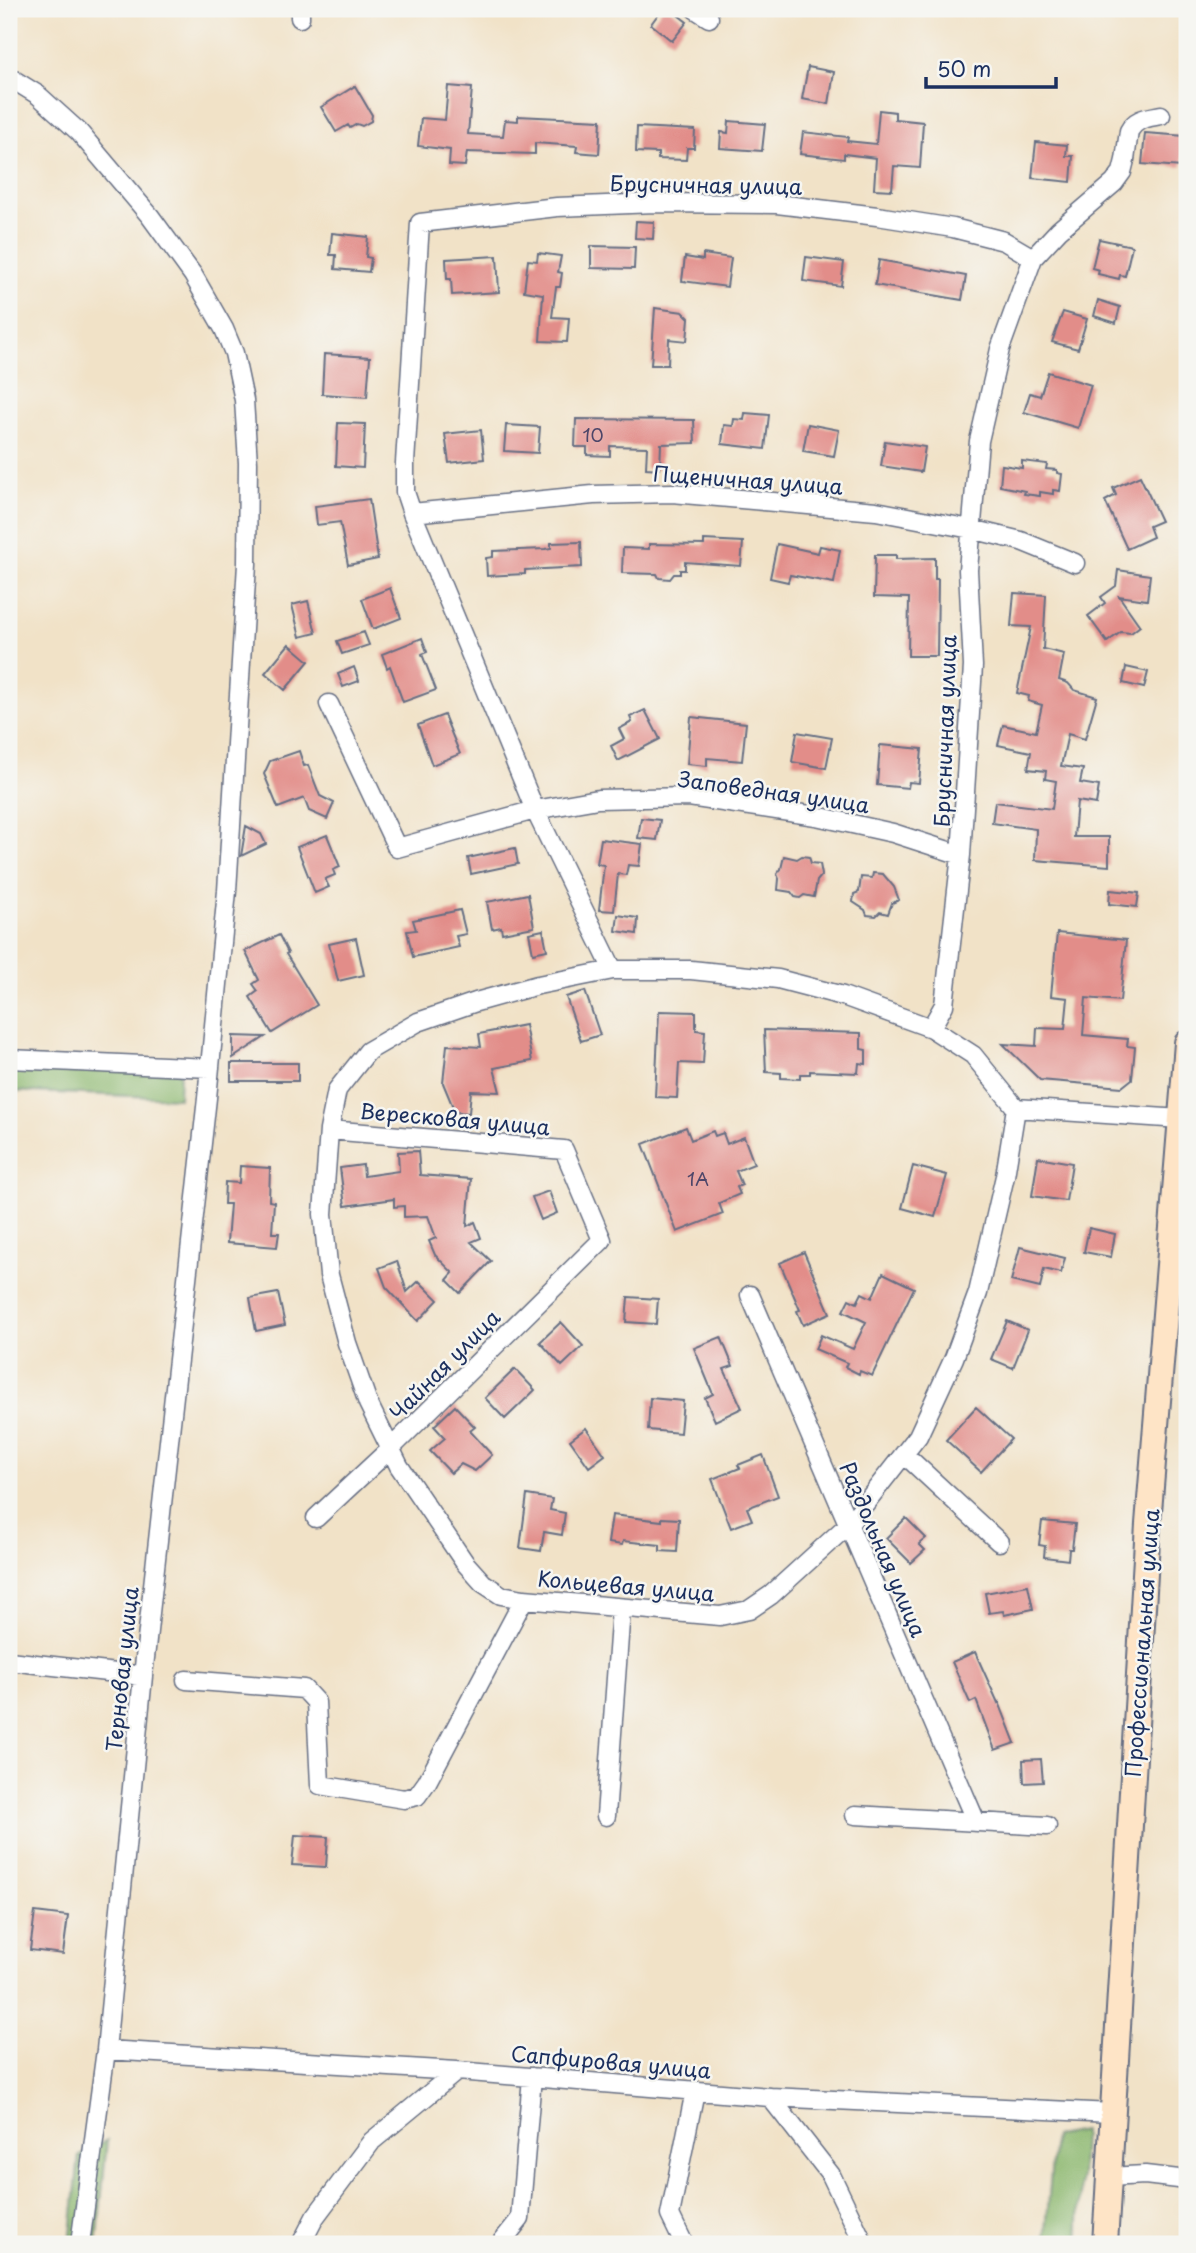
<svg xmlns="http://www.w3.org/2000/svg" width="1196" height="2253" font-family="'Playpen Sans',sans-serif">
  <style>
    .forest { fill: #8cb76e; stroke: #547366; stroke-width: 2 }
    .building { fill: #e28d89 }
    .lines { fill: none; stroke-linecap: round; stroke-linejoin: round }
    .street-casing { stroke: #666e83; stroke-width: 21 }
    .secondary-casing { stroke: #666e83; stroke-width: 28 }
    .street { stroke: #fff; stroke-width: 18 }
    .secondary { stroke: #fee4c6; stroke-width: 24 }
    .labels { text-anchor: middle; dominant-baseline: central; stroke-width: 5; stroke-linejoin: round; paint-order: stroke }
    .number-label { font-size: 18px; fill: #4d4669 }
    .street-label { font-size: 21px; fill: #1b2f5e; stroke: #f6f6f2 }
  </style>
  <rect width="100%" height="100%" fill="#f6f6f2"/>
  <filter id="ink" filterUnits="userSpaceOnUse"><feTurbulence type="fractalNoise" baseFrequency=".0143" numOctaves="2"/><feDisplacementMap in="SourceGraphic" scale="14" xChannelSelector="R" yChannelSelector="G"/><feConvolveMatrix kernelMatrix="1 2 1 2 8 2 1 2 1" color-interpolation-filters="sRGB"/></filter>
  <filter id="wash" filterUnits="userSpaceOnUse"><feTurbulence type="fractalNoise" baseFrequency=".00686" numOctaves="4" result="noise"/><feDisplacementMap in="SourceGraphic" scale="28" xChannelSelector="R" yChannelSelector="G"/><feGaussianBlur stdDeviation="1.57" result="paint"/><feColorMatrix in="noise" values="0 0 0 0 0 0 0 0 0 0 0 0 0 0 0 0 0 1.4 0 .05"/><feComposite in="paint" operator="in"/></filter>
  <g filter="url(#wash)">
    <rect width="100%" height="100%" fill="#f1e2c7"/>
    <path class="forest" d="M9,1057L180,1072L179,1098L9,1091Z
      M1083,2131L1078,2244H1045L1054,2136Z
      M107,2140L97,2244H70L79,2156Z"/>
    <g id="blocks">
      <path class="building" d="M662,9H670L687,22L672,41L651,24Z
        M808,67L834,72L829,104L802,99Z
        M355,86L372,115L371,121L362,126L357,124L350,128L348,125L336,132L321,107Z
        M448,86L472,88L468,134L503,136L505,120L518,121V116L601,120L599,154L576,152L577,146L535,143V154L467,152L465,166L449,165L450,150L418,146L421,118L445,120Z
        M879,110L895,112V119L923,122L920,168L894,166L892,190L874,189L876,158L844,154V159L800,154L803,132L848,137L847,141L876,144Z
        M729,121L765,124L762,151L720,148L721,132L728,133Z
        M637,127L695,130L694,148H687L686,160L658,159V153L636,152Z
        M1145,133L1185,136L1182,167L1142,164Z
        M1036,142L1067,145L1066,156H1073L1071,182L1032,178Z
        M636,221L654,222L653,239L635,238Z
        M332,233L368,237L366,257L371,258L369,272L335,269L336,255H330Z
        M1099,239L1132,246L1125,276L1120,275L1119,279L1098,274L1099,270L1092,268Z
        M591,246L635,247L634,269L591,268Z
        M538,253L561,256L558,272L562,273L560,287H556L552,317L569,318L567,342L540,341L543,294L524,291L528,260L537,261Z
        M703,254L731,258L727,287L682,281L685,257L703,260Z
        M497,256L499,292L452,295L451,279H447L446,259Z
        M806,257L844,262L841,286L803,281Z
        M879,260L966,276L962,300L875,285Z
        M1098,300L1120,307L1116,323L1094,316Z
        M655,308L683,312L689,318L687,341L669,339L668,365H651Z
        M1063,312L1087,319L1078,349L1052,342Z
        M324,354L370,357L367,397L322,394Z
        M1048,372L1091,385L1078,428L1024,412L1030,393L1040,396Z
        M745,413L769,415L765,449L722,444L724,425L733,426L734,419L744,420Z
        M576,419L694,420L695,443L661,444L660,469L646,468L647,447L610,446V456L587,455V447H575Z
        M338,423L365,424L363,468L336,466Z
        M808,424L839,430L834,456L803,451Z
        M506,425L540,427L538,453L504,451Z
        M481,430L484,459L449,463L445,434Z
        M885,441L925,447L921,472L881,466Z
        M1022,461L1047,464L1046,469L1057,470V473L1062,474L1060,491L1053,490V494L1040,492V496L1024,494L1025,491L1000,486L1002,465L1022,468Z
        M1140,476L1161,521L1149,526L1153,537L1127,549L1105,501L1116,495L1113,488Z
        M369,499L378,559L348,565L340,522L317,525L315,506Z
        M704,540L743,542L741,566L685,562V570H680V574H674L670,579L659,578L657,574L622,573L623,548L649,549V544L704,545Z
        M581,542L582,567L525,570V574L487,576L486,558L493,557V551L545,549L551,548V543Z
        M777,544L818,553L820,546L840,550L834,583L790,575L788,582L770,578Z
        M875,555H896V559L935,558V579H938L937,656H908L909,598L874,597Z
        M1118,570L1150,575L1147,600L1119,596L1140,626L1131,633L1121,632L1107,642L1088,616L1105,603L1101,597L1116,586Z
        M390,588L401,618L373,629L362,599Z
        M1014,593L1046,595L1043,649L1064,654L1059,680L1068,683L1074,690L1097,697L1085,739L1068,734L1061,766L1083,769L1080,783L1099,786L1096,804L1077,801L1074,837H1109V866L1035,860L1036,829L992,823L995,802L1052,809L1056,781L1045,779L1046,771L1028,769L1031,752L998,745L1003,725L1036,732L1042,705L1028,701L1029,696L1017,693L1031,627L1011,626Z
        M308,601L316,633L300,637L292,605Z
        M364,632L369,645L342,654L337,641Z
        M422,638L427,652L422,654L436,690L403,702L390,666L387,668L382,654Z
        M289,644L309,661L285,690L265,673Z
        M354,667L359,681L343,687L338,674Z
        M1126,667L1148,672L1144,688L1123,683Z
        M645,710L660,739L618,761L611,746L624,739L619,729L632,722L630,717Z
        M444,715L460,754L432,765L418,725Z
        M691,717L746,723L742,761L707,758V766L687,764Z
        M797,732L832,738L826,768L792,762Z
        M880,745L922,749L919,783L909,782L908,788L877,785Z
        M299,751L304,766L308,765L320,796L334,803L327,819L309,811L304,798L278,808L264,774L270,761Z
        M641,818L660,820L657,840L638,838Z
        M246,826L261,834L266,844L241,856Z
        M327,835L340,867L333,870L335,875L325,879L329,887L315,893L297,847Z
        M601,839L642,844L639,866L628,865L626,875L618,874L614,911L599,910L604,865L597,864Z
        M515,848L518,864L471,874L468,858Z
        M784,856L797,859L802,856L809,857L811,863L820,864L822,875L817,881L814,897L804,895L800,898L795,897L791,892L778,890L779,879L777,874L781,869Z
        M873,873L883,874L894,887L899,900L892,903L888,914L880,912L876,916L867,915L865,910L853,902L854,894L859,892L861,877L872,878Z
        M1110,890L1139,893L1137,907L1109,904Z
        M528,894L534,927L502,933L501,927L492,929L487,902Z
        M460,910L466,934L456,936L459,947L413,957L407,931L416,930L413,920Z
        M618,915L638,918L637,934L616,931Z
        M543,930L547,950L533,953L529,933Z
        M1057,933L1126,940L1120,1001L1086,998L1083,1035L1128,1039L1127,1046L1135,1047L1132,1079L1122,1087L1040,1080L1003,1044L1036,1046L1037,1028L1065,1029L1068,998L1051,996Z
        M279,935L288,953L286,954L317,1005L272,1033L250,997L258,991L253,984L259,980L245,951Z
        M356,938L364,975L338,981L329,944Z
        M585,991L600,1035L581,1041L566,997Z
        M659,1011L696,1012V1030L705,1031L703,1064L679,1063L677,1098L655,1097Z
        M525,1025L532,1061L494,1068L500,1092L471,1091L469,1113L455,1112L443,1083L447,1045L481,1047L479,1034Z
        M764,1030L861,1033V1049L866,1050V1064L859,1063L858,1073L810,1071V1074H800V1079L781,1078V1073L766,1072Z
        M233,1036L265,1037L233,1058Z
        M231,1063H298V1081H231Z
        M686,1127L691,1140L713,1131L715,1136L723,1133L727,1144L744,1137L754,1164L736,1171L742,1185L737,1187L740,1194L719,1203L723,1214L677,1232L643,1144Z
        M418,1151L420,1175L471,1179L467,1226L475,1222L481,1238L471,1242L491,1261L460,1293L447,1280L453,1273L435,1255L429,1241L436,1238L428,1216L404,1217V1206L394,1207V1199L345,1206L340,1168L363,1165L364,1176L399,1171L398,1152Z
        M1038,1157L1072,1163L1066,1201L1032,1196Z
        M240,1166L270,1168L269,1201L274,1202L272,1233H279L277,1247L227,1243L230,1204H224L225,1182L239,1183Z
        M913,1166L947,1175L935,1217L902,1208Z
        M549,1191L557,1213L541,1220L532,1197Z
        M1089,1228L1115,1234L1111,1257L1084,1252Z
        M1020,1247L1065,1258L1061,1273L1044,1269L1040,1288L1011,1281Z
        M804,1252L830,1313L803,1325L797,1311L800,1310L780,1263Z
        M397,1261L407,1292L419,1281L438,1300L418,1321L386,1287L379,1268Z
        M883,1273L914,1288L872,1376L860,1371L859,1374L845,1367L847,1363L815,1349L821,1335L853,1349L866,1322L843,1311L849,1299L857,1303L862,1293L872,1298Z
        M278,1293L285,1325L256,1331L250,1298Z
        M628,1297L658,1299L656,1324L626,1322Z
        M1007,1321L1028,1330L1013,1368L991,1359Z
        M561,1322L583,1346L562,1366L540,1342Z
        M721,1337L733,1366L724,1369L742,1408L715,1421L705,1398L713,1394L694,1348Z
        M515,1369L535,1390L505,1419L485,1398Z
        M650,1398L683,1401L680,1433L648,1430Z
        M455,1406L475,1427L470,1431L492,1455L475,1471L461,1464L451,1473L430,1451L445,1438L434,1426Z
        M976,1407L1011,1439L981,1472L946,1440Z
        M586,1428L605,1455L589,1467L570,1440Z
        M763,1455L778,1496L747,1508L752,1520L731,1528L712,1479L740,1468L738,1465Z
        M527,1495L552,1499L550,1510L565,1513L562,1535L544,1532L541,1551L520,1548Z
        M612,1515L662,1521V1518L679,1519L677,1552L660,1551V1545L623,1541L622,1545L608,1543Z
        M906,1518L926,1538L919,1544L925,1550L911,1563L886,1538Z
        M1042,1521L1075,1524L1072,1549H1069L1068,1560L1044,1557L1045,1546L1039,1545Z
        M1028,1585L1033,1609L1004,1615L1003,1611L989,1613L985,1593Z
        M975,1652L998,1703L999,1702L1015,1743L995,1750L976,1700L970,1703L952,1662Z
        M1041,1759L1043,1782L1024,1783L1023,1760Z
        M295,1835L328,1837L326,1867L292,1865Z
        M35,1912L68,1916L63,1954L30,1950Z"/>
    </g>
  </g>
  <g filter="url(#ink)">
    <use href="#blocks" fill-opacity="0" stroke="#666e83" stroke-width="2"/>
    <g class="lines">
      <defs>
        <path id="street" d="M695,9L709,18
          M300,18V9
          M9,77L38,95L79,132L150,216L193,275L224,329L234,353L244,400L248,463L247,564L227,891L207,1098L143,1676L106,2050L80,2244
          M1033,258L1059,230L1114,183L1122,172L1125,160L1129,131C1136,118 1147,118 1161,115
          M412,513L593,495L672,493L876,511L971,529L1021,541L1075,563
          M329,704L397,848L535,810L598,799L689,797L816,816L893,833L961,855
          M613,970L535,810L412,513L405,492V463L420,223L557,207L655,203L777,204L877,216L953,228L1004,241L1033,258L1000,349L979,441L968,570L973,666L961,855L944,1005L931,1028
          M613,970H691L778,979L843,996L931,1028L973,1055L1016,1108L1005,1176L978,1293L954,1358L918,1436L849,1524L771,1595L749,1610L720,1616L524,1599L501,1595L483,1583L465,1563L399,1466L368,1403L347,1343L329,1275L323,1214L329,1130L337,1090L368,1051L418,1022L476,1002L538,985Z
          M9,1059L210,1068
          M1016,1108L1181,1119
          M750,1295L976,1822
          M904,1454L999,1542
          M316,1518L390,1449L602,1240L564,1150L329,1130
          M9,1661L143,1676
          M186,1680L304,1689L316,1702L320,1785L404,1799L417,1796L427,1782L524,1599
          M855,1815L1047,1826
          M606,1816L621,1609
          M106,2050L457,2071L770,2097L1112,2113
          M770,2097L831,2175L864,2244
          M1108,2177L1145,2175L1187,2180
          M301,2244L315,2217L372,2141L457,2071
          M500,2244L520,2219L532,2077
          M684,2244L670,2215L695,2091"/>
        <path id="secondary" d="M1105,2244L1148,1524L1187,1043"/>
      </defs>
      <use href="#street" class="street-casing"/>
      <use href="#secondary" class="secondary-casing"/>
      <use href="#street" class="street"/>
      <use href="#secondary" class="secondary"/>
    </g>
  </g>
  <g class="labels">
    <g class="number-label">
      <text x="593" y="434">10</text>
      <text x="698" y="1178">1А</text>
    </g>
    <g class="street-label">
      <text transform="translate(706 184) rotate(1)">Брусничная улица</text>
      <text transform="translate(748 479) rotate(4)">Пщеничная улица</text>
      <text transform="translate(944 731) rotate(-88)">Брусничная улица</text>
      <text transform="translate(774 791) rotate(8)">Заповедная улица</text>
      <text transform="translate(455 1118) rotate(5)">Вересковая улица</text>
      <text transform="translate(444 1364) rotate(-45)">Чайная улица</text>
      <text transform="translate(884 1549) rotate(67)">Раздольная улица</text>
      <text transform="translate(626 1585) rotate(5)">Кольцевая улица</text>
      <text transform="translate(1141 1643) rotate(-86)">Профессиональная улица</text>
      <text transform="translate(121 1669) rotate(-84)">Терновая улица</text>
      <text transform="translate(611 2061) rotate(5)">Сапфировая улица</text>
    </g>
  </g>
  <rect width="1196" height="2253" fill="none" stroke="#f6f6f2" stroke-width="35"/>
  <path d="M926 77v10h130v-10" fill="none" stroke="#1b2f5e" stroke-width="3.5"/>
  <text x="937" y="77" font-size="21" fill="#1b2f5e" stroke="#f6f6f2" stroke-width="5" paint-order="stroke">50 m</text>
</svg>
